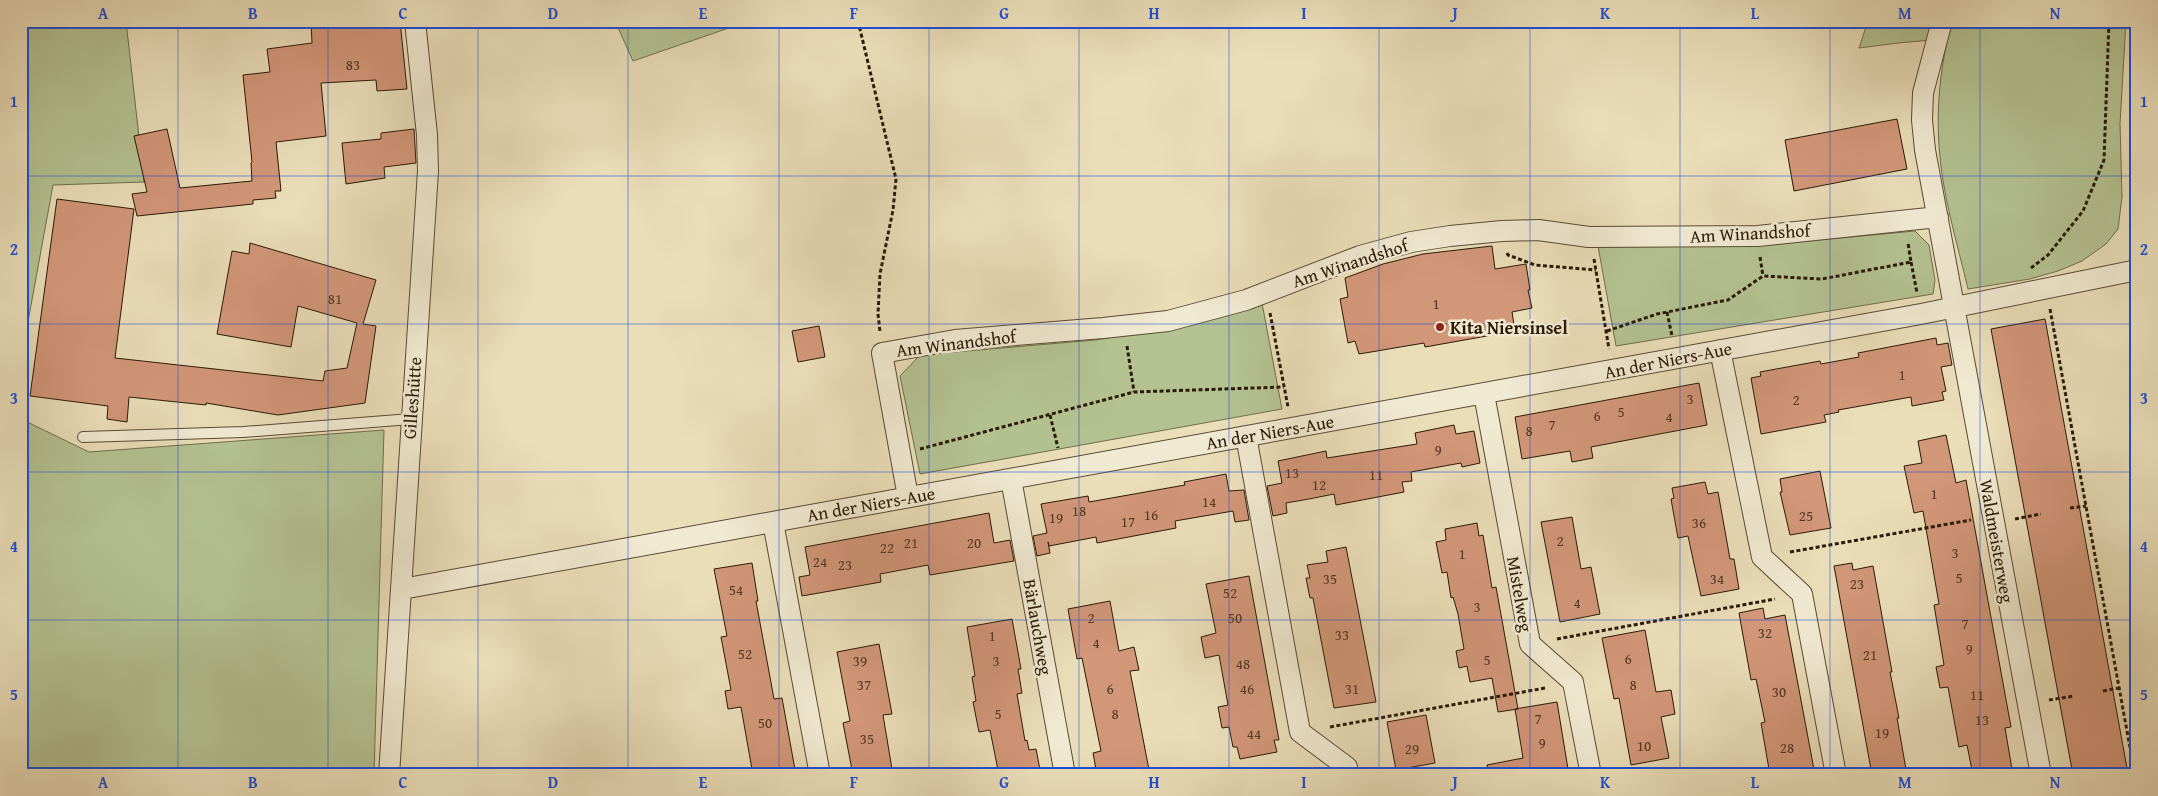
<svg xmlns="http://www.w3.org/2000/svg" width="2158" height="796" font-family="'Gentium Book Plus',serif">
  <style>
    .green { fill: #b4c292; stroke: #6e6e4c }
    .building { fill: #d29679; stroke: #291906 }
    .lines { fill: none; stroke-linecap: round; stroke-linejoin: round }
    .lane-casing { stroke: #594a33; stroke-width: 12 }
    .street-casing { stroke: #594a33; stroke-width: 22 }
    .path { stroke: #291906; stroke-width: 3; stroke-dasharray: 4 2.5; stroke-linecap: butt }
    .lane { stroke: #f1ead2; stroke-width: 10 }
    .street { stroke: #f1ead2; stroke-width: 20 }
    .grid { fill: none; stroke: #1d4ed8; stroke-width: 1; stroke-opacity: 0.55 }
    .poi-dot { fill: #8f2418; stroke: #f1ead2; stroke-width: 2 }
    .labels { text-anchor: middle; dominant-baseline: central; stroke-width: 5; stroke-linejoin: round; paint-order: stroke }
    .number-label { font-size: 15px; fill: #533823 }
    .street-label { font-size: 18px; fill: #291906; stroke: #f1ead2 }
    .poi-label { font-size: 18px; font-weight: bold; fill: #291906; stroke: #f1ead2; text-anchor: start }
    .neatline { fill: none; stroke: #1d4ed8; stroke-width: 2 }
    .grid-label { font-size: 16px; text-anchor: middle; font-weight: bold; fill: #1d4ed8 }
  </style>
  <rect width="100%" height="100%" fill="#eadeb9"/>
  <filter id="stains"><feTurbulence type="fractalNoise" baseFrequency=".004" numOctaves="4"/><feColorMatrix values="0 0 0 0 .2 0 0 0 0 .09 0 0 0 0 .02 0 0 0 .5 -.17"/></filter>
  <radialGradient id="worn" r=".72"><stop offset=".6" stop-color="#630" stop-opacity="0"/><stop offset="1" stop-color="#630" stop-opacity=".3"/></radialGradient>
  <path class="green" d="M21,21H126L144,182L53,185L21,360Z
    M615,21H749L633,61Z
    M1868,21H1936L1932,40L1898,43L1859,48Z
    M1952,21H2126L2120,124L2122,197L2118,229L2106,244L2082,261L2058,271L2030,279L1968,289C1957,242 1942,194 1939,146C1936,104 1941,62 1952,21Z
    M1915,231L1929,245L1935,280L1933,294L1616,346L1598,246L1775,244Z
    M1262,303L1282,409L920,474L900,376L920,355L1095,340L1182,326Z
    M21,419L89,452L384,430L374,775H21Z"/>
  <path class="building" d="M311,21H400L407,89L377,91L376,80L321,83L326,136L276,142L281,191H275L276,198L253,200V204L137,216L132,194L147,192L134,136L167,129L180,188L252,181L251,163L252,162L243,75L270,72L267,49L312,43Z
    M1897,119L1907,169L1794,191L1785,140Z
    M414,129L416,163L384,167L385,178L346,184L342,143L381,139V133Z
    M57,199L134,209L115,358L323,381L325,371L347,368L357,323L298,306L291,347L217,334L232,251L249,254L250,243L376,280L363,324L376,326L365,403L278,415L206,403V405L129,397L127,422L107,419L108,406L30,396Z
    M1492,246L1495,269L1526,264L1530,290H1528L1532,308L1512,312L1515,331L1425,347L1424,343L1359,354L1355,341L1348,343L1340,299L1348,297L1345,278L1383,264L1423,254Z
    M2045,319L2127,768L2118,770L2119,775H2073L1991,329Z
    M819,326L825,357L798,362L792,331Z
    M1936,338L1937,345L1948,343L1952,365L1941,367L1946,391L1942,392L1944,400L1912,406L1911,397L1838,410L1839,412L1824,415L1826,422L1761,434L1751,378L1761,376L1760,372L1820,361L1821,364L1859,357L1858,353Z
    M1699,383L1707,425L1591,447L1593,458L1572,462L1570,451L1522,459L1515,417Z
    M1454,425L1456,434L1474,431L1480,463L1462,467L1461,463L1411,472L1412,481L1402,482L1404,492L1336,505L1334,494L1309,499L1286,503L1287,513L1273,516L1267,486L1282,483L1278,461L1326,451L1327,458L1417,444L1415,433Z
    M1946,435L1956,483L1966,480L2011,727L2005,728L2013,775H1973L1967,745L1959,747L1948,687L1940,688L1936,667L1944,665L1934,605L1939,604L1923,511L1914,513L1904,466L1922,463L1918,441Z
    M1820,471L1831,528L1790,535L1780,492H1782L1780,479Z
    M1226,474L1229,491L1244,490L1249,520L1235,522L1233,511L1175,521L1176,528L1097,543L1096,537L1049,546L1048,542L1050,553L1037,556L1033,536L1047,533L1041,504L1088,496L1089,502L1185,485L1184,482Z
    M1705,482L1708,494L1718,492L1730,559H1734L1739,589L1701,596L1688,536L1678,538L1671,499L1674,498L1672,488Z
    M989,513L994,543L1010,540L1014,561L930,575L928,565L880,574L881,582L802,596L799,577L810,575L805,547Z
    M1572,517L1581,569L1591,567L1600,614L1560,622L1541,522Z
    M1477,523L1479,536L1483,535L1492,588L1496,587L1518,709L1498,712L1492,678L1470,682L1467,666L1459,668L1456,651L1464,649L1458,614L1453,597L1451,598L1447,572L1442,573L1436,542L1446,540L1445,529Z
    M1346,547L1376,702L1334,708L1313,598H1310L1306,578H1310L1307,565L1328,562L1326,551Z
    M752,563L758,601H756L774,699L782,698L796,775H753L741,707L728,709L725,691L731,690L721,637L727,636L714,569Z
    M1852,563L1853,570L1873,566L1892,672H1890L1899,718H1897L1907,775H1872L1834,566Z
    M1249,576L1279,740H1274L1277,752L1240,759L1237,747H1233L1229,727L1222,728L1218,707L1228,705L1219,655L1205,658L1201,637L1216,633L1206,584Z
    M1110,601L1119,651L1134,647L1139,670L1130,671L1150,775H1097L1093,753L1101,751L1082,658L1077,659L1068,609Z
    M1763,608L1765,619L1785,615L1815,775H1770L1761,723L1765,722L1756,679L1751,680L1739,613Z
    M1012,619L1021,669H1018L1022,693L1017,694L1025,741L1027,740L1029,750L1036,749L1041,775H999L990,730L979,732L973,702L976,701L972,677L975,676L967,627Z
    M1645,630L1656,692L1671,690L1675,714L1661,717L1669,758L1631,765L1619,698L1614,699L1602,638Z
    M879,644L892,714L883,715L893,775H853L843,723L850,721L837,652Z
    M1557,702L1569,775H1488L1487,765L1523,758L1515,709Z
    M1426,715L1435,763L1396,770L1387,722Z"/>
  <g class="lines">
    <defs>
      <path id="lane" d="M83,437L243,432L411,419"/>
      <path id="street" d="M1942,21L1923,93L1922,120L1925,150L2041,775
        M1720,350L1762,557L1802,594L1836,775
        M1484,394L1530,644L1573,682L1591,775
        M1246,436L1300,732L1347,767L1349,775
        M1011,479L1065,775
        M908,497L882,353L955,340L1103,328L1168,321L1246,300L1360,256L1411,242L1450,236L1502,231L1538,230L1589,237L1758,236L1938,217
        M773,522L820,775
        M402,589L1921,314L2137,270
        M389,775L428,171L427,135L415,21"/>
    </defs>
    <use href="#lane" class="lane-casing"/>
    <use href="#street" class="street-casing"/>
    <path class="path" d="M858,21L896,179L893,210L880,274L878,314L880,332
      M1507,253L1508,255L1535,265L1596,270
      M1760,257L1763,276
      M1594,259L1609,349
      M1911,262L1917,293
      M2031,268L2048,255L2083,211L2104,160L2109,21
      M2050,309L2135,775
      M1667,312L1672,336
      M1270,313L1288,407
      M1607,331L1657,314L1728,300L1763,276L1822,279L1911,262L1908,243
      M1127,346L1134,392
      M1050,415L1058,448
      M920,449L1134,392L1284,387
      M2070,508L2086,506
      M2015,519L2041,514
      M1790,552L1971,520
      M1557,639L1775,599
      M2103,691L2119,688
      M2049,700L2074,696
      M1330,727L1545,688
      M1303,775L1317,772"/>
    <use href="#lane" class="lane"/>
    <use href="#street" class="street"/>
  </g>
  <path class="grid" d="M178,21V775M328,21V775M478,21V775M628,21V775M779,21V775M929,21V775M1079,21V775M1229,21V775M1379,21V775M1530,21V775M1680,21V775M1830,21V775M1980,21V775M21,176H2137M21,324H2137M21,472H2137M21,620H2137"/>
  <circle class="poi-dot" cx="1440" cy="327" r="5"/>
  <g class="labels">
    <g class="number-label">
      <text x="353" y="64">83</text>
      <text x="335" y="298">81</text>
      <text x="1436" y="303">1</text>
      <text x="1902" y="374">1</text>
      <text x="1690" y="398">3</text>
      <text x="1796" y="399">2</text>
      <text x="1621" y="411">5</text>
      <text x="1597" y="415">6</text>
      <text x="1669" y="416">4</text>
      <text x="1552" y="424">7</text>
      <text x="1529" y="430">8</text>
      <text x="1438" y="449">9</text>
      <text x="1292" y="472">13</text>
      <text x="1376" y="474">11</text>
      <text x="1319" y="484">12</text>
      <text x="1934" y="493">1</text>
      <text x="1209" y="501">14</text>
      <text x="1079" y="510">18</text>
      <text x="1151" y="514">16</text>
      <text x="1806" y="515">25</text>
      <text x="1056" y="517">19</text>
      <text x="1128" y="521">17</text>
      <text x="1699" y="522">36</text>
      <text x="1560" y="540">2</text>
      <text x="911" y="542">21</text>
      <text x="974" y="542">20</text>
      <text x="887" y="547">22</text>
      <text x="1955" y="552">3</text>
      <text x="1462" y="553">1</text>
      <text x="820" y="561">24</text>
      <text x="845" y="564">23</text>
      <text x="1959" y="577">5</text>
      <text x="1330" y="578">35</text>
      <text x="1717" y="578">34</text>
      <text x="1857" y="583">23</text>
      <text x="736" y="589">54</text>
      <text x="1230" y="592">52</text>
      <text x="1577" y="602">4</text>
      <text x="1477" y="606">3</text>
      <text x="1091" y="617">2</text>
      <text x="1235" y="617">50</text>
      <text x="1965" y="623">7</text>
      <text x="1765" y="632">32</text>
      <text x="1342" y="634">33</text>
      <text x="992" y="635">1</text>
      <text x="1096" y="642">4</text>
      <text x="1969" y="648">9</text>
      <text x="745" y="653">52</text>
      <text x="1870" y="654">21</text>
      <text x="1628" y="658">6</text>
      <text x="1487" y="659">5</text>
      <text x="860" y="660">39</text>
      <text x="996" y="660">3</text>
      <text x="1243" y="663">48</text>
      <text x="864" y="684">37</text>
      <text x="1633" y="684">8</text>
      <text x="1110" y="688">6</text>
      <text x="1247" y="688">46</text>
      <text x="1352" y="688">31</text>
      <text x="1779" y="691">30</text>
      <text x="1977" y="694">11</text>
      <text x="998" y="713">5</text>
      <text x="1115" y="713">8</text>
      <text x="1538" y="718">7</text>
      <text x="1982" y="719">13</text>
      <text x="765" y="722">50</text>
      <text x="1882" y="732">19</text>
      <text x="1254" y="733">44</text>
      <text x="867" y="738">35</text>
      <text x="1542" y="742">9</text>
      <text x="1644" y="745">10</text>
      <text x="1787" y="747">28</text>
      <text x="1412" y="748">29</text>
    </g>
    <g class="street-label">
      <text transform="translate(1750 233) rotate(-3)">Am Winandshof</text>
      <text transform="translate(1350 263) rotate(-18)">Am Winandshof</text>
      <text transform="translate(956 343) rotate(-7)">Am Winandshof</text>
      <text transform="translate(1668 360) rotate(-11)">An der Niers-Aue</text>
      <text transform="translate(412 398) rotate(-86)">Gilleshütte</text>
      <text transform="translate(1270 432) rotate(-10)">An der Niers-Aue</text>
      <text transform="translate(871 504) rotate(-10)">An der Niers-Aue</text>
      <text transform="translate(1997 541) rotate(80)">Waldmeisterweg</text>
      <text transform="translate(1520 594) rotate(80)">Mistelweg</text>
      <text transform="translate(1038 627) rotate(80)">Bärlauchweg</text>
    </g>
    <g class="poi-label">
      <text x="1450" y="327">Kita Niersinsel</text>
    </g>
  </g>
  <rect width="2158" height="796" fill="none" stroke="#eadeb9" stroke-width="55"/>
  <rect x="28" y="28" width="2102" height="740" class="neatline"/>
  <g class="grid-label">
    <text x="103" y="19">A</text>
    <text x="253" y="19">B</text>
    <text x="403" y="19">C</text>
    <text x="553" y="19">D</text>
    <text x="703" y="19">E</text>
    <text x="854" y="19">F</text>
    <text x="1004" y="19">G</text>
    <text x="1154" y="19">H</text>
    <text x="1304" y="19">I</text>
    <text x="1455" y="19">J</text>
    <text x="1605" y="19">K</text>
    <text x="1755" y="19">L</text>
    <text x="1905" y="19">M</text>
    <text x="2055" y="19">N</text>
    <text x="14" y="107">1</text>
    <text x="2144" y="107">1</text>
    <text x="14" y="255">2</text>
    <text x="2144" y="255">2</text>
    <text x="14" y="404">3</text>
    <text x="2144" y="404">3</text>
    <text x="14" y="552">4</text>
    <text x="2144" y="552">4</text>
    <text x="14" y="700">5</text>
    <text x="2144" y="700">5</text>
    <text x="103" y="788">A</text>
    <text x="253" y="788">B</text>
    <text x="403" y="788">C</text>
    <text x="553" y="788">D</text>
    <text x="703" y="788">E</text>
    <text x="854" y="788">F</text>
    <text x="1004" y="788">G</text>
    <text x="1154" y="788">H</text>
    <text x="1304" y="788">I</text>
    <text x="1455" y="788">J</text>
    <text x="1605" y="788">K</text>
    <text x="1755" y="788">L</text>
    <text x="1905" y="788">M</text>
    <text x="2055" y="788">N</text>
  </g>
  <rect width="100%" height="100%" filter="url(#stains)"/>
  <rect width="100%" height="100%" fill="url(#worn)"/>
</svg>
